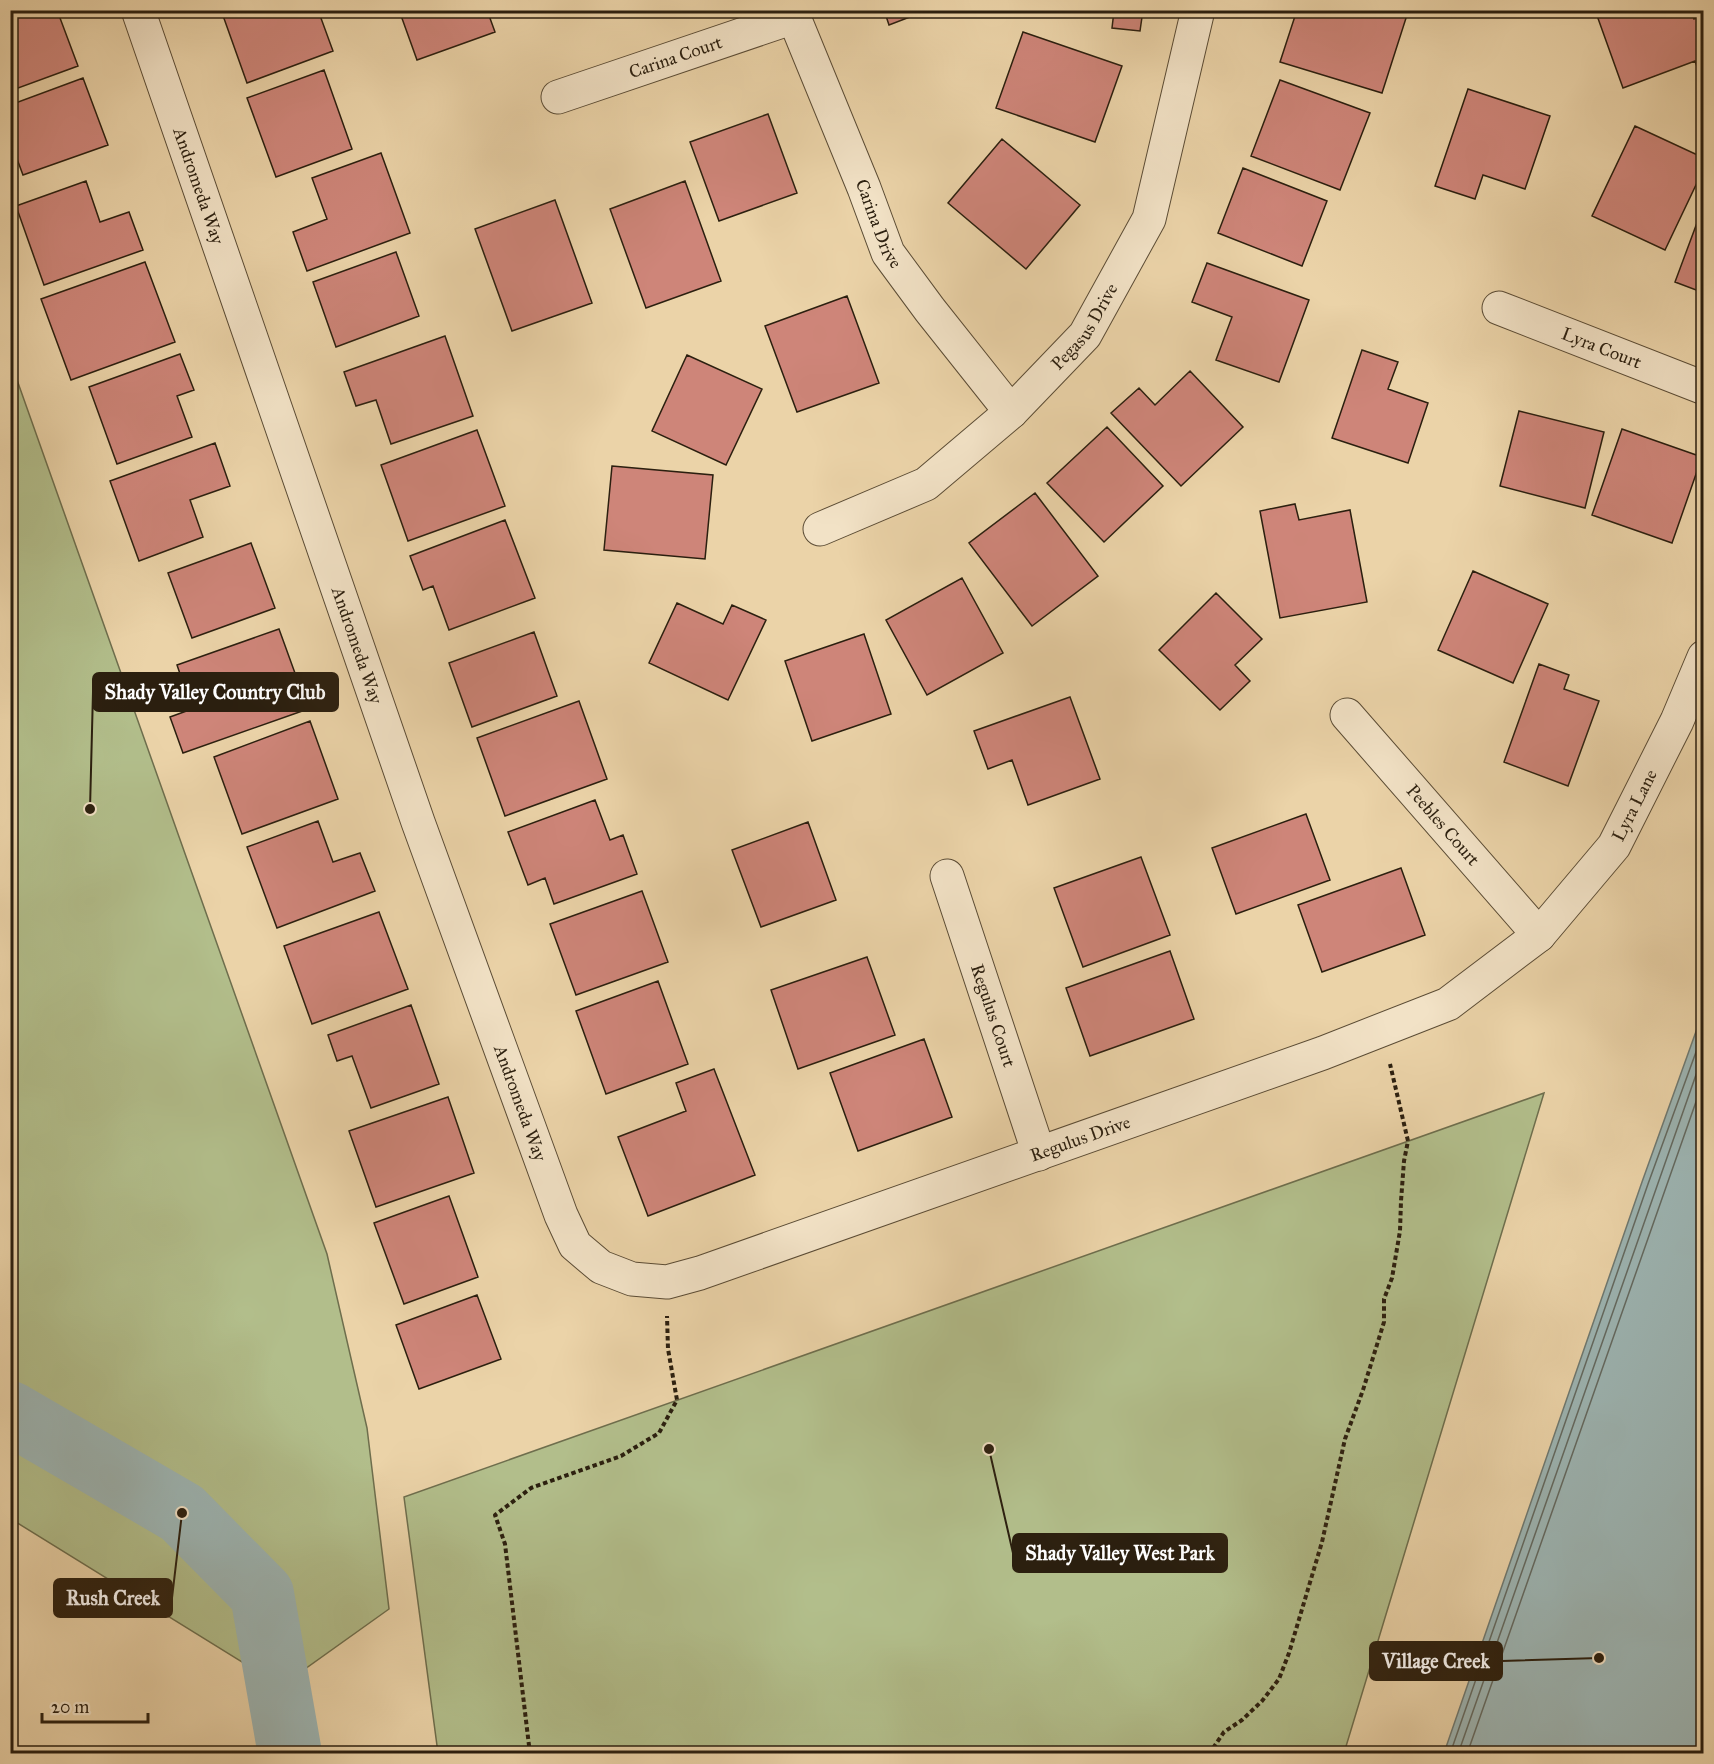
<svg xmlns="http://www.w3.org/2000/svg" width="1714" height="1764" font-family="'IM FELL Great Primer',serif">
  <style>
    .green { fill: #b2be8b; stroke: #6e6e4d; stroke-width: 1.5 }
    .water { fill: #9db5b3; stroke: #6f7971; stroke-width: 1.5 }
    .lines { fill: none; stroke-linecap: round; stroke-linejoin: round }
    .shore { stroke: #646a61; stroke-width: 1.5 }
    .river { stroke: #9db5b3; stroke-width: 64 }
    .building { fill: #ce8579; stroke: #2b1f0f; stroke-width: 1.5 }
    .street-casing { stroke: #5b4c35; stroke-width: 35 }
    .path { stroke: #2b1f0f; stroke-width: 4; stroke-dasharray: 4.5 3; stroke-linecap: butt }
    .street { stroke: #f2e2c6; stroke-width: 33 }
    .labels { text-anchor: middle; dominant-baseline: central; stroke-width: 5; stroke-linejoin: round; paint-order: stroke }
    .street-label { font-size: 18px; fill: #2b1f0f; stroke: #f2e2c6 }
    .leader { fill: none; stroke: #2b1f0f; stroke-width: 2 }
    .callout-dot { fill: #2b1f0f; stroke: #f2e2c6; stroke-width: 2 }
    .callout { fill: #2b1f0f; stroke: #2b1f0f; stroke-width: 2 }
    .callout-label { font-size: 20px; text-anchor: middle; font-weight: bold; fill: #fff }
  </style>
  <rect width="100%" height="100%" fill="#ebd3a8"/>
  <filter id="stains"><feTurbulence type="fractalNoise" baseFrequency=".00333" numOctaves="4"/><feColorMatrix values="0 0 0 0 .2 0 0 0 0 .09 0 0 0 0 .02 0 0 0 .5 -.17"/></filter>
  <radialGradient id="worn" r=".72"><stop offset=".6" stop-color="#630" stop-opacity="0"/><stop offset="1" stop-color="#630" stop-opacity=".3"/></radialGradient>
  <path class="green" d="M11,363L327,1254L367,1428L389,1609L281,1686L11,1519Z
    M1544,1093L1344,1753H438L404,1497Z"/>
  <path class="water" d="M1703,1012V1753H1444L1642,1182Z"/>
  <g class="lines">
    <path class="shore" d="M1450,1754L1648,1184L1704,1030
      M1458,1754L1704,1052
      M1467,1754L1704,1079"/>
    <path class="river" d="M10,1413L182,1513L262,1594L290,1754"/>
  </g>
  <path class="building" d="M10,10H57L78,66L10,91Z
    M221,10H318L333,51L247,83Z
    M399,10H487L495,32L417,60Z
    M884,10H928L889,25Z
    M1109,10H1143L1140,31L1112,28L1114,11Z
    M1297,10H1394L1407,15L1382,93L1280,62Z
    M1595,10H1691L1694,19L1704,15V77L1701,78L1695,61L1623,88Z
    M1023,32L1122,66L1095,142L996,108Z
    M324,70L352,149L276,177L247,98Z
    M83,78L108,145L23,175L10,140V105Z
    M1280,80L1370,113L1340,190L1251,156Z
    M1468,89L1550,116L1525,189L1483,175L1475,199L1435,186Z
    M768,114L797,193L719,221L690,142Z
    M1635,126L1704,158V168L1665,250L1592,216Z
    M1002,139L1080,205L1026,269L948,203Z
    M381,153L410,233L307,271L293,232L327,219L312,178Z
    M1243,168L1327,201L1302,266L1218,233Z
    M86,181L100,222L129,212L143,250L44,285L16,206Z
    M685,181L721,281L646,308L610,209Z
    M555,200L592,303L512,331L475,229Z
    M1704,204V293L1675,282Z
    M396,252L419,316L336,347L313,282Z
    M145,262L175,342L71,380L41,299Z
    M1207,263L1309,300L1279,382L1216,360L1232,317L1192,302Z
    M847,296L879,383L797,412L765,326Z
    M445,336L473,416L391,444L376,400L356,406L344,372Z
    M1362,350L1398,362L1388,389L1428,403L1408,463L1332,438Z
    M180,354L194,390L177,396L192,437L117,464L89,387Z
    M687,355L762,389L726,465L652,431Z
    M1190,371L1243,427L1181,486L1111,413L1139,388L1155,405Z
    M1519,411L1604,432L1585,508L1500,486Z
    M1107,427L1163,486L1104,542L1047,483Z
    M1622,429L1702,457L1672,543L1592,515Z
    M477,430L505,506L408,541L381,465Z
    M215,443L230,486L190,500L203,537L139,561L110,481Z
    M612,466L713,475L705,559L604,550Z
    M1035,493L1098,576L1032,626L969,543Z
    M1295,504L1299,520L1350,510L1367,602L1280,618L1260,511Z
    M505,520L535,598L449,630L433,586L423,590L410,556Z
    M251,543L275,608L192,638L168,573Z
    M1473,571L1548,604L1513,683L1438,650Z
    M962,578L1003,653L927,695L886,620Z
    M1216,593L1262,639L1235,665L1250,681L1220,710L1159,650Z
    M677,603L723,624L732,605L766,620L728,700L649,663Z
    M279,629L308,709L183,753L170,717L192,709L177,665Z
    M534,632L557,696L472,727L449,663Z
    M864,634L891,714L812,741L785,661Z
    M1539,664L1569,675L1564,689L1599,701L1568,786L1504,762Z
    M1070,697L1100,779L1028,805L1012,760L988,769L974,731Z
    M579,701L607,779L505,816L477,738Z
    M310,721L338,799L242,834L214,757Z
    M595,800L610,840L623,835L637,874L554,904L545,878L528,885L508,832Z
    M1306,814L1330,880L1236,914L1212,848Z
    M318,821L333,862L360,853L375,891L277,928L247,847Z
    M808,822L836,900L761,927L732,850Z
    M1141,857L1170,935L1083,967L1054,888Z
    M1401,868L1425,935L1322,972L1298,905Z
    M642,891L668,962L576,995L550,924Z
    M379,912L408,989L312,1024L284,946Z
    M1170,951L1194,1019L1090,1056L1066,988Z
    M867,957L895,1035L798,1069L771,990Z
    M658,981L688,1064L606,1094L576,1011Z
    M411,1005L439,1084L371,1108L352,1056L337,1061L328,1035Z
    M924,1039L952,1117L858,1151L830,1073Z
    M714,1069L755,1175L648,1216L618,1137L686,1111L676,1083Z
    M448,1097L474,1173L376,1207L349,1131Z
    M449,1196L478,1277L404,1304L374,1223Z
    M477,1295L501,1359L419,1389L396,1325Z"/>
  <g class="lines">
    <defs>
      <g id="street">
        <path id="s1" d="M138,10L418,822L561,1215L575,1245L601,1267L632,1279L667,1282L700,1273L1323,1053L1448,1004L1539,935L1614,846L1677,721L1704,657"/>
        <path id="s2" d="M791,10L864,188L888,253L930,310L1011,412"/>
        <path id="s3" d="M558,97L794,17"/>
        <path id="s4" d="M1499,308L1704,388"/>
        <path id="s5" d="M820,529L926,484L1011,412L1085,335L1149,219L1198,10"/>
        <path id="s6" d="M1347,715L1539,935"/>
        <path id="s7" d="M947,876L1039,1154"/>
      </g>
    </defs>
    <use href="#street" class="street-casing"/>
    <path class="path" d="M530,1754L505,1544L495,1515L531,1488L621,1456L659,1433L677,1400L668,1349L667,1316
      M1209,1754L1224,1732L1242,1720L1262,1701L1279,1679L1289,1653L1322,1542L1345,1439L1363,1390L1384,1322V1299L1392,1278L1400,1231L1401,1201L1404,1161L1408,1141L1390,1064"/>
    <use href="#street" class="street"/>
  </g>
  <g class="labels">
    <g class="street-label">
      <text stroke="none"><textPath href="#s3" startOffset="124">Carina Court</textPath></text>
      <text stroke="none"><textPath href="#s1" startOffset="186">Andromeda Way</textPath></text>
      <text stroke="none"><textPath href="#s2" startOffset="231">Carina Drive</textPath></text>
      <text stroke="none"><textPath href="#s5" startOffset="340">Pegasus Drive</textPath></text>
      <text stroke="none"><textPath href="#s4" startOffset="110">Lyra Court</textPath></text>
      <text stroke="none"><textPath href="#s1" startOffset="672">Andromeda Way</textPath></text>
      <text stroke="none"><textPath href="#s1" startOffset="2518">Lyra Lane</textPath></text>
      <text stroke="none"><textPath href="#s6" startOffset="146">Peebles Court</textPath></text>
      <text stroke="none"><textPath href="#s7" startOffset="147">Regulus Court</textPath></text>
      <text stroke="none"><textPath href="#s1" startOffset="1158">Andromeda Way</textPath></text>
      <text stroke="none"><textPath href="#s1" startOffset="1850">Regulus Drive</textPath></text>
    </g>
  </g>
  <path class="leader" d="M90 809L93 692M989 1449L1013 1553M182 1513L172 1598M1599 1658L1502 1661"/>
  <g class="callout-dot">
    <circle cx="90" cy="809" r="6"/>
    <circle cx="989" cy="1449" r="6"/>
    <circle cx="182" cy="1513" r="6"/>
    <circle cx="1599" cy="1658" r="6"/>
  </g>
  <g class="callout">
    <rect x="93" y="673" width="245" height="38" rx="6"/>
    <rect x="1013" y="1534" width="214" height="38" rx="6"/>
    <rect x="54" y="1579" width="118" height="38" rx="6"/>
    <rect x="1370" y="1642" width="132" height="38" rx="6"/>
  </g>
  <g class="callout-label">
    <text x="215" y="699">Shady Valley Country Club</text>
    <text x="1120" y="1560">Shady Valley West Park</text>
    <text x="113" y="1605">Rush Creek</text>
    <text x="1436" y="1668">Village Creek</text>
  </g>
  <rect width="1714" height="1764" fill="none" stroke="#ebd3a8" stroke-width="36"/>
  <rect x="12" y="12" width="1690" height="1740" fill="none" stroke="#2b1f0f" stroke-width="3"/>
  <rect x="18" y="18" width="1678" height="1728" fill="none" stroke="#2b1f0f" stroke-width="1.5"/>
  <path d="M42 1713v9h106v-9" fill="none" stroke="#2b1f0f" stroke-width="3"/>
  <text x="51" y="1713" font-size="18" fill="#2b1f0f" stroke="#f2e2c6" stroke-width="4.5" paint-order="stroke">20 m</text>
  <rect width="100%" height="100%" filter="url(#stains)"/>
  <rect width="100%" height="100%" fill="url(#worn)"/>
</svg>
